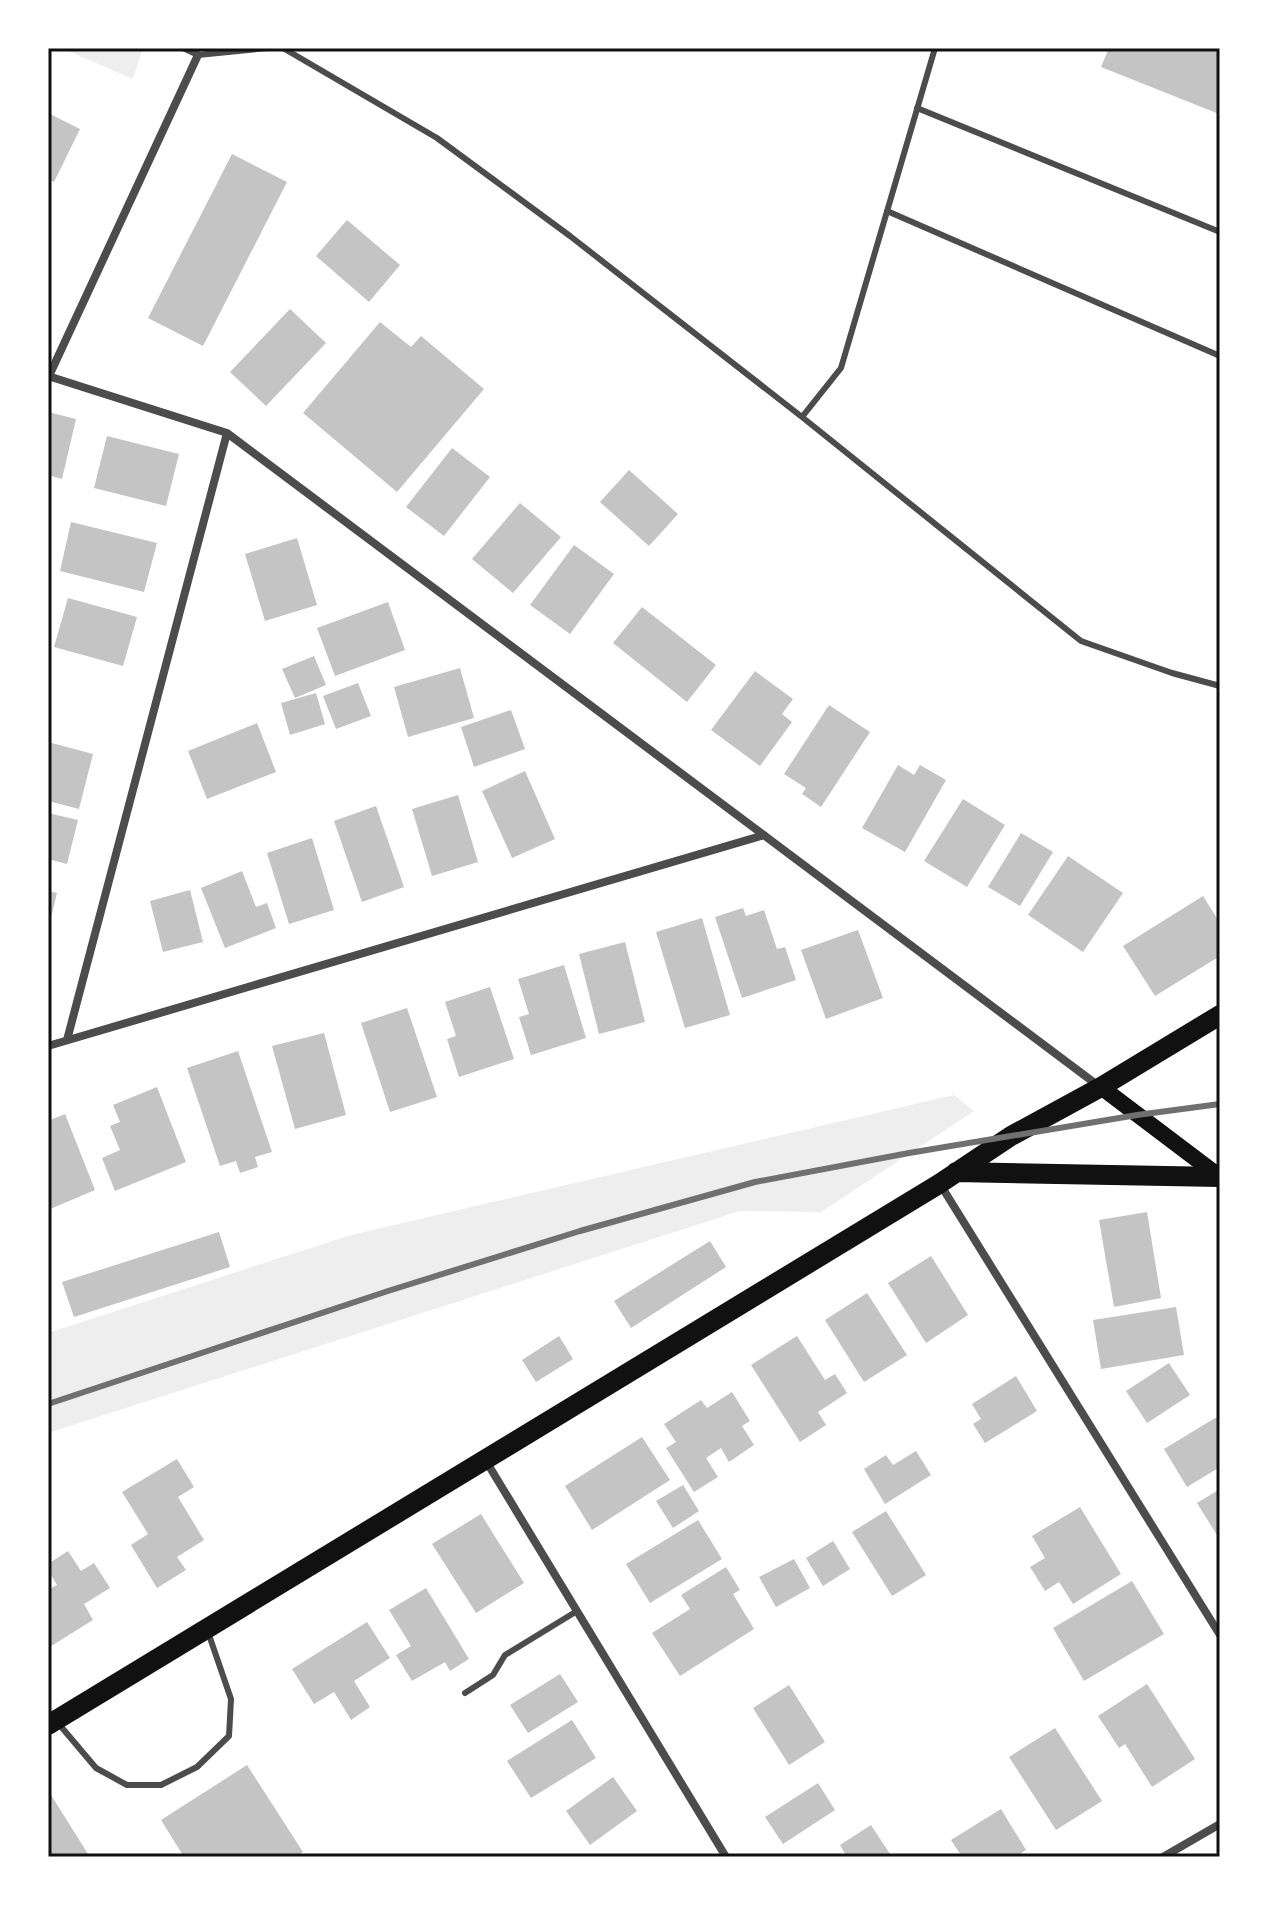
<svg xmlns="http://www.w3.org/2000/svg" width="1268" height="1905" font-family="Inter,sans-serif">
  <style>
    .green { fill: #eee }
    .building { fill: #c4c4c4 }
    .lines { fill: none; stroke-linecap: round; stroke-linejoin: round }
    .service { stroke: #4c4c4c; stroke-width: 6 }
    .minor { stroke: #4c4c4c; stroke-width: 8 }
    .secondary { stroke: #111; stroke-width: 16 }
    .primary { stroke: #111; stroke-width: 20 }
    .rail { stroke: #707070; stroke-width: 6 }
    .neatline { fill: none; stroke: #111; stroke-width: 3 }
  </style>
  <rect width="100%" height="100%" fill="#fff"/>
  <path class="green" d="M61,48H143L133,79Z
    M954,1095L974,1111L821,1212L740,1211L48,1433V1333L351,1235Z"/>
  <path class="building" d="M1109,48H1220L1219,114L1101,67Z
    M48,113L80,129L54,182L48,179Z
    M232,154L287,182L203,346L148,318Z
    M347,220L400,265L369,302L316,256Z
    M290,309L326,343L266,406L230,372Z
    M380,322L411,347L421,336L484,389L397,492L303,413Z
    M48,412L76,419L62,479L48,475Z
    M107,436L179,454L166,506L94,488Z
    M452,448L490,477L444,536L406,507Z
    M629,470L678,514L649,546L600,502Z
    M520,503L561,537L513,593L472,559Z
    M71,522L157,543L144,592L60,571Z
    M297,538L317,605L265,621L245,554Z
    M574,545L614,574L570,634L530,605Z
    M68,598L137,617L123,666L54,647Z
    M388,602L405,650L335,676L317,628Z
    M642,607L716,665L687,702L613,643Z
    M314,656L326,685L295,698L282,669Z
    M460,668L474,718L408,737L394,687Z
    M755,671L793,699L782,714L792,722L760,766L711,730Z
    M358,683L371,716L336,729L323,696Z
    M316,693L325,724L290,735L281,703Z
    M829,705L870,732L821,807L802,794L806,788L784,774Z
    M511,710L525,749L474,767L461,727Z
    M257,723L276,772L207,799L188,751Z
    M48,742L93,754L79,809L48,801Z
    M898,765L914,775L920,765L946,780L905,852L862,828Z
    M525,771L555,839L512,858L482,791Z
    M458,795L478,862L432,876L412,809Z
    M963,799L1005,825L967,887L924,861Z
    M376,806L404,887L362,902L334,821Z
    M48,813L78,820L67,864L48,859Z
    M1021,833L1053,852L1020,906L988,887Z
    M312,838L334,910L289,924L267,853Z
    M1068,856L1123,893L1083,952L1028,915Z
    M242,871L256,907L267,903L276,928L225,948L201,888Z
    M190,890L203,942L163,952L150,901Z
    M48,891L57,893L49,926L48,925Z
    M1203,896L1220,923V956L1155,996L1123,946Z
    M743,908L746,916L764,910L777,949L785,947L796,980L742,998L715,917Z
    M702,918L730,1015L685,1028L656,932Z
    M858,930L883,998L826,1019L801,950Z
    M625,942L645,1022L599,1034L579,954Z
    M564,965L586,1038L531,1055L519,1017L529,1014L518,979Z
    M490,987L514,1059L459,1077L447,1039L456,1036L445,1002Z
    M407,1008L437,1097L390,1112L361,1023Z
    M324,1033L346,1115L295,1129L272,1046Z
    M238,1051L272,1152L255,1157L258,1167L240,1173L236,1161L220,1166L187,1068Z
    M157,1087L186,1162L115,1191L102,1158L120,1150L110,1126L120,1122L113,1105Z
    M65,1114L95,1190L48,1210V1121Z
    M1147,1212L1161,1298L1114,1307L1099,1220Z
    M219,1232L230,1267L74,1317L62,1282Z
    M710,1241L726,1267L631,1328L614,1301Z
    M931,1256L968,1315L926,1343L888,1283Z
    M867,1293L907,1355L864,1382L825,1320Z
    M1176,1307L1184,1355L1101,1369L1093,1320Z
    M559,1336L573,1359L536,1382L522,1360Z
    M797,1336L825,1380L835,1374L847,1393L818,1412L826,1425L800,1442L751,1365Z
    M1169,1363L1190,1395L1147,1423L1126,1391Z
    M1016,1376L1037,1411L985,1443L973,1424L981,1419L972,1404Z
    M732,1392L750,1421L742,1426L754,1445L729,1462L721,1448L706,1458L718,1477L694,1492L666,1448L676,1442L664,1424L701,1400L707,1408Z
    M1220,1415V1467L1187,1487L1164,1449Z
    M642,1437L670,1480L592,1530L565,1486Z
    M916,1451L931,1475L885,1504L864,1469L886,1455L893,1465Z
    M177,1459L194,1487L178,1497L204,1540L177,1557L186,1570L157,1588L131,1545L148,1534L122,1492Z
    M683,1485L699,1511L673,1528L656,1501Z
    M1220,1489V1540L1197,1503Z
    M1080,1507L1121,1574L1073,1604L1059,1582L1045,1591L1030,1567L1045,1558L1032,1536Z
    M886,1511L926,1575L892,1596L852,1532Z
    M481,1514L524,1583L476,1613L432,1544Z
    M698,1520L722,1559L650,1603L626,1564Z
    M833,1541L850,1569L823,1586L806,1558Z
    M68,1551L81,1571L94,1563L110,1588L84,1604L93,1620L48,1648V1590L57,1585L48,1570V1564Z
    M794,1559L810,1588L776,1607L759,1577Z
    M726,1567L740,1590L733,1594L754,1629L680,1676L652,1633L690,1609L681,1595Z
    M1132,1581L1164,1634L1084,1681L1053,1628Z
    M426,1588L469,1659L450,1671L445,1662L412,1681L396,1655L411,1646L389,1610Z
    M367,1622L390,1658L354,1681L370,1707L351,1720L334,1692L314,1704L292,1669Z
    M560,1674L578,1702L528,1733L510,1705Z
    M1147,1684L1195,1759L1152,1787L1125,1744L1119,1748L1098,1716Z
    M789,1685L825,1742L789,1765L753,1708Z
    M572,1720L596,1758L531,1798L507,1761Z
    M1055,1728L1102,1801L1056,1830L1009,1757Z
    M247,1765L303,1852L295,1857H184L161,1820Z
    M613,1777L637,1811L590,1845L566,1811Z
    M818,1783L835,1810L783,1844L765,1817Z
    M51,1795L90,1857H48V1797Z
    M1001,1809L1026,1850L1015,1857H962L951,1840Z
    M871,1825L892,1857H847L840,1845Z"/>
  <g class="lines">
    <path class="service" d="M183,48L198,55L267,48
      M283,48L437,138L570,236L802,417L1081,641L1172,673L1220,686
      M917,108L1220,232
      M887,211L1220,356
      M802,417L841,368L935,48
      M465,1693L493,1675L505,1655L577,1611
      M58,1723L96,1768L127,1785H161L197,1767L229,1736L231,1699L208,1632"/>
    <path class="minor" d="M48,376L227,433L1100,1087
      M49,376L198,55
      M67,1040L227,433
      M48,1046L764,835
      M940,1184L1220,1635
      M486,1461L726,1857
      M1163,1857L1220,1824"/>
    <path class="secondary" d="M1101,1087L1220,1177"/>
    <path class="primary" d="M956,1172L1220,1177
      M48,1725L939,1184L1011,1136L1101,1087L1220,1015"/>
    <path class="rail" d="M48,1404L388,1291L580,1231L755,1182L909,1153L1137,1115L1220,1104"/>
  </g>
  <rect width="1268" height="1905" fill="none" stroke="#ffffff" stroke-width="100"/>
  <rect x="50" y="50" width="1168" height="1805" class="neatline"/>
</svg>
